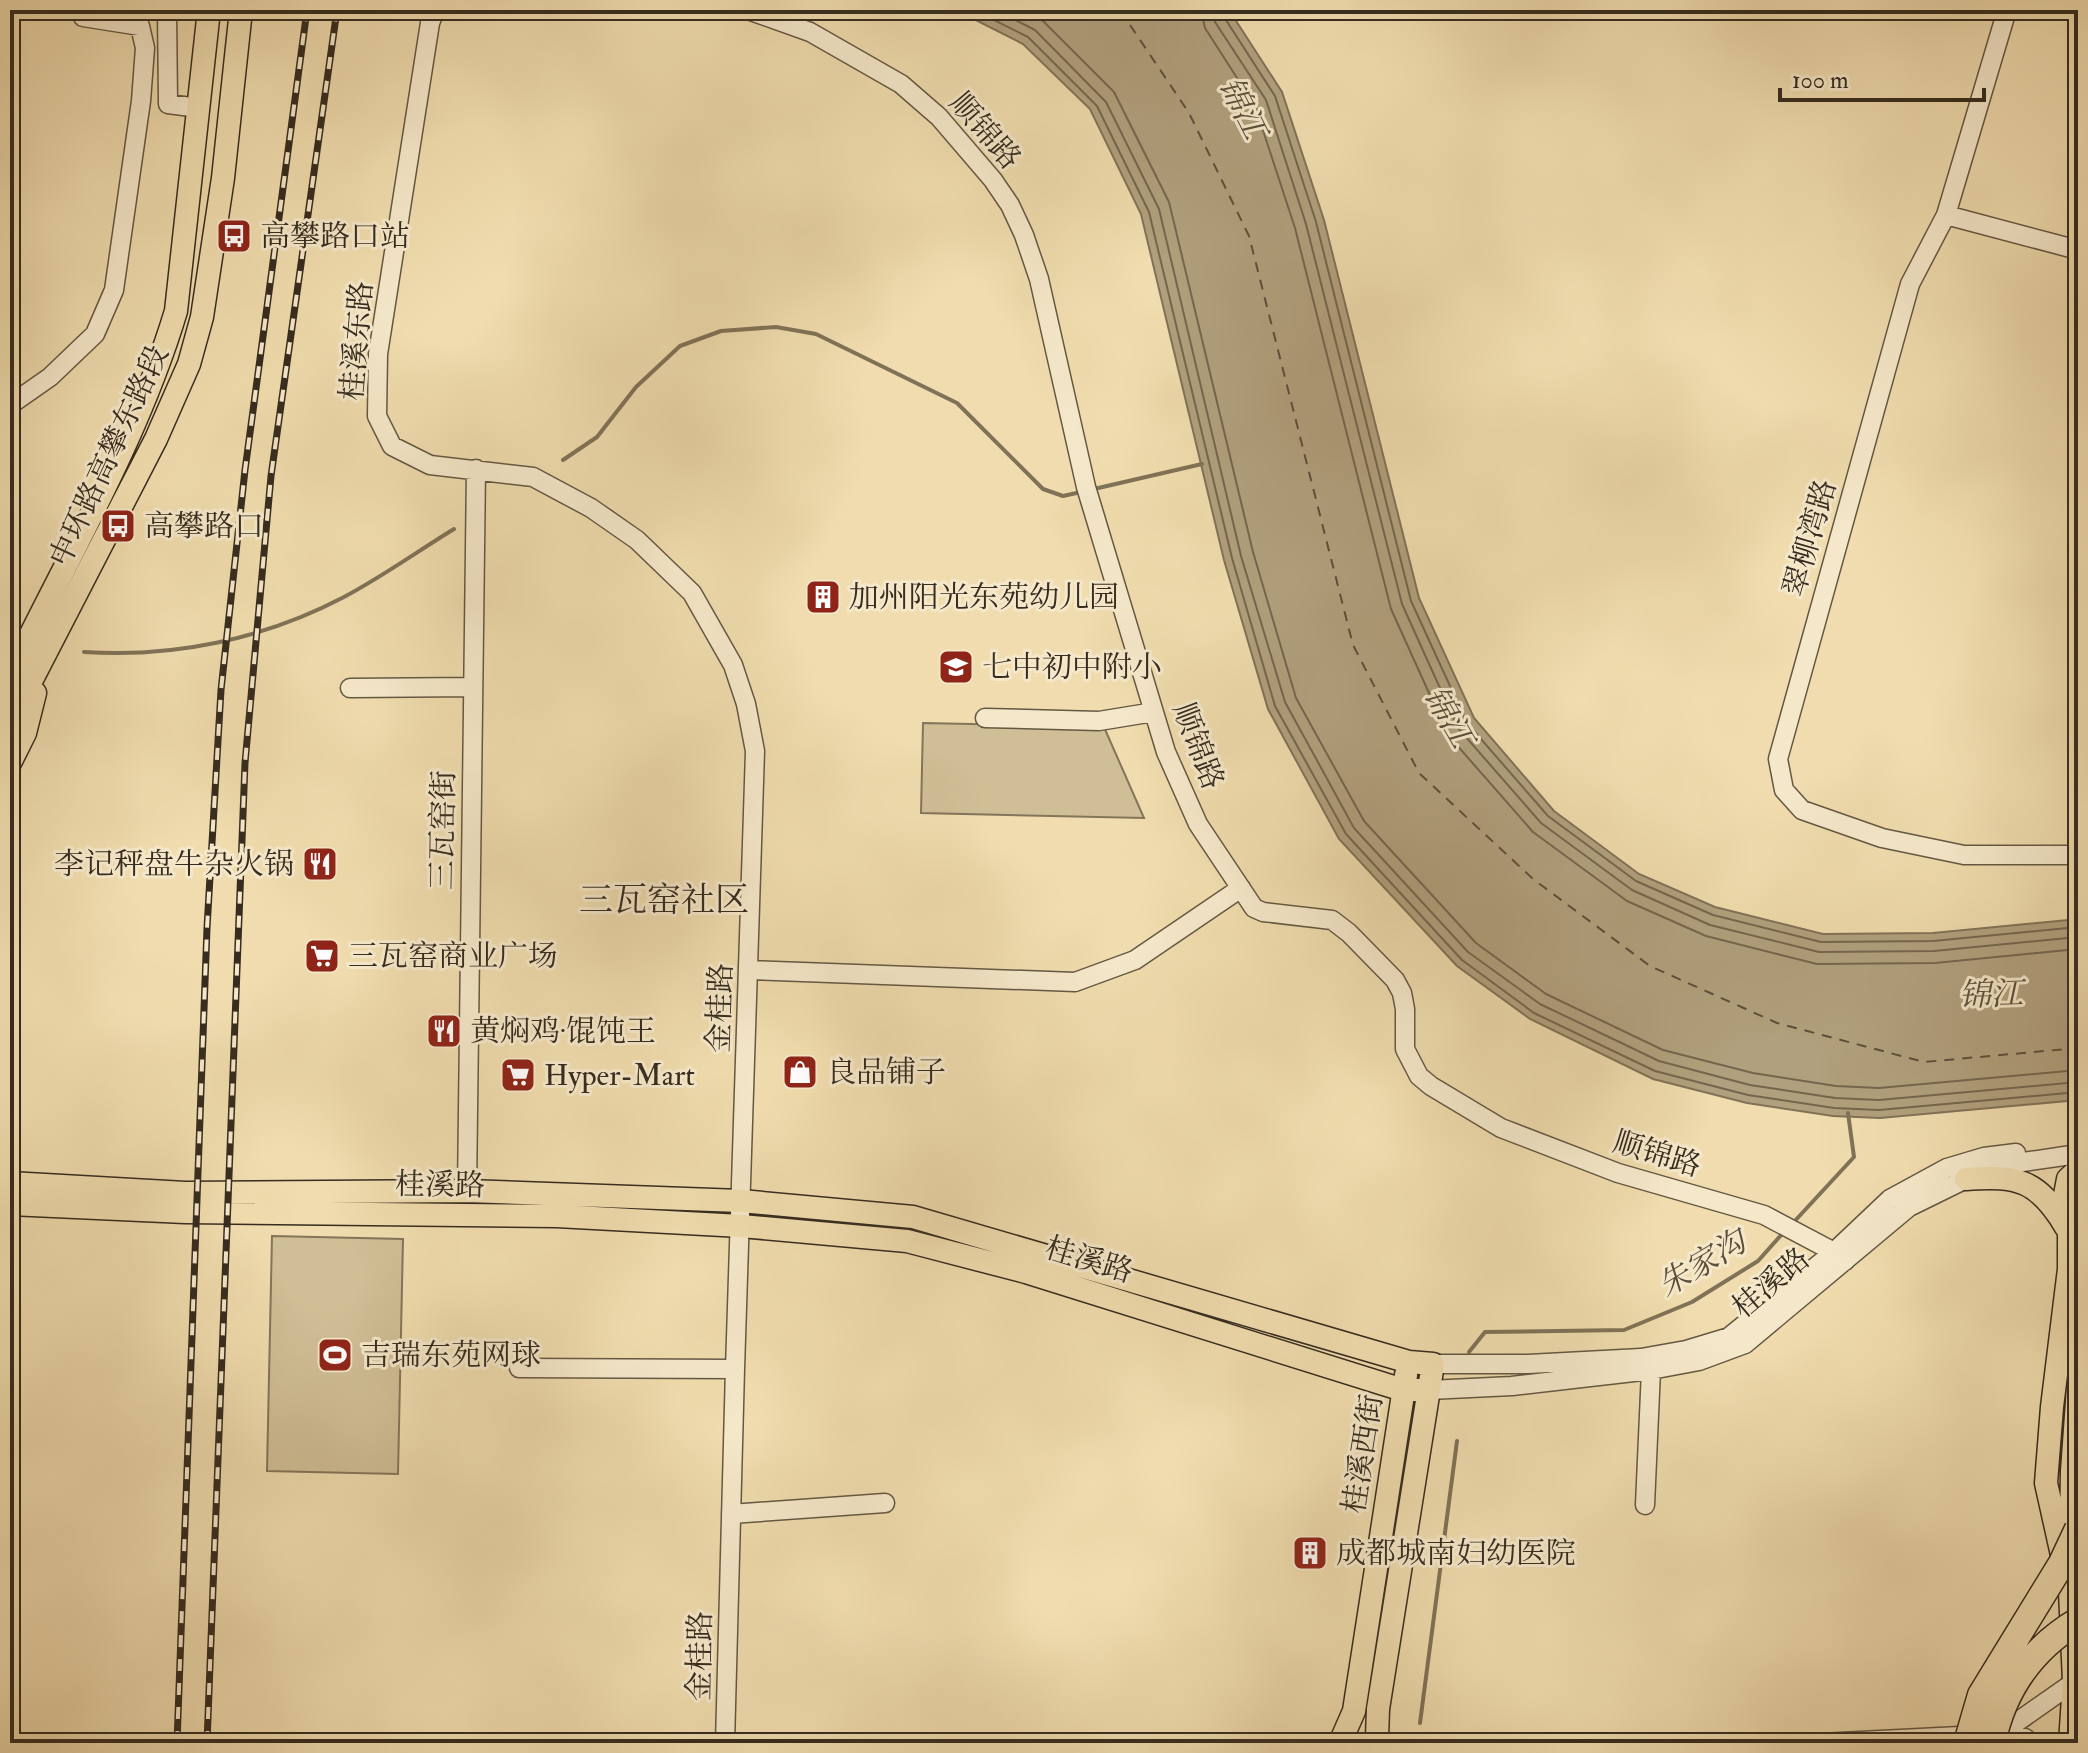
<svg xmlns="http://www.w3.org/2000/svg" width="2088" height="1753" font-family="'IM FELL Double Pica','Noto Serif SC',serif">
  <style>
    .green { fill: #d0be96; stroke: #83755a; stroke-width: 2 }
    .water { fill: #b1a07d; stroke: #807257; stroke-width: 2 }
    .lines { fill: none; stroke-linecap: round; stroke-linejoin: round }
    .shore { stroke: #74664e; stroke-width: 2 }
    .stream { stroke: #807257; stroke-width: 4 }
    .ferry { stroke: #5b4f3b; stroke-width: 2; stroke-dasharray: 10 8; stroke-linecap: butt }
    .minor-casing { stroke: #645843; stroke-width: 21 }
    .major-casing { stroke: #362c1f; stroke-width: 25 }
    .minor { stroke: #f5e8ca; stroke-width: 18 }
    .major { stroke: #f0dcae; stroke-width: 22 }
    .rail-casing { stroke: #362c1f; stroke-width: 7 }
    .rail { stroke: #f5e8ca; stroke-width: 4; stroke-dasharray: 12; stroke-linecap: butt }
    .highway-bridge-casing { stroke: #362c1f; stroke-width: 29; stroke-linecap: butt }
    .highway-bridge { stroke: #f0dcae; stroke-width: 26 }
    .labels { text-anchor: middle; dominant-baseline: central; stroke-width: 6; stroke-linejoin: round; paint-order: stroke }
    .street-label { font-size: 30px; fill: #362c1f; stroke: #f5e8ca }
    .poi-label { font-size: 30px; fill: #362c1f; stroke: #f5e8ca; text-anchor: start }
    .water-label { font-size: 32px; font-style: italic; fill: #5b4f3b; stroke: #f5e8ca }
    .quarter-label { font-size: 34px; fill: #362c1f; stroke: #f5e8ca }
  </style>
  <rect width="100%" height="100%" fill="#f0dcae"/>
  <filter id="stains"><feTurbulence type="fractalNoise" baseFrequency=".0025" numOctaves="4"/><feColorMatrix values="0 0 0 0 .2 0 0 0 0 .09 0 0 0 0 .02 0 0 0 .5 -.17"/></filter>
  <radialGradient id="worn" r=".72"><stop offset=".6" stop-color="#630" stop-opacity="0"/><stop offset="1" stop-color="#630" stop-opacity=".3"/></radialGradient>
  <path class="green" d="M923,723L1104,727L1144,818L921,813Z
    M272,1236L403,1239L398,1474L267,1471Z"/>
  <path class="water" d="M956,10H1229L1282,92L1324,220L1419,598L1474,718L1554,811L1639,874L1715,907L1823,934L1933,933L2078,919V1100L1880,1118L1833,1116L1747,1103L1653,1079L1530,1019L1457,966L1339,839L1268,709L1224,560L1141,214L1090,109L1023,44Z"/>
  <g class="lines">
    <path class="shore" d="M974,10L1028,37L1097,106L1149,212L1232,558L1275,706L1346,834L1462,960L1534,1013L1655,1071L1748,1095L1834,1108L1879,1110L2078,1092
      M996,10L1035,30L1106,102L1159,209L1241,556L1285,702L1354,828L1468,952L1540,1004L1659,1061L1750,1085L1835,1098L1879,1100L2078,1082
      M1023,10L1043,21L1114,92L1169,202L1253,552L1296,698L1364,821L1476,943L1546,994L1663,1050L1753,1073L1836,1086L1879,1088L2078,1070
      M1201,10L1205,28L1255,106L1295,228L1391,609L1448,735L1533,832L1627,901L1706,936L1817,964L1935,963L2078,949
      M1213,10L1215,22L1266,100L1306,224L1402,604L1458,728L1541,823L1632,890L1710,925L1819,952L1934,951L2078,937
      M1223,10L1224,17L1275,96L1316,222L1411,601L1467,723L1548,816L1636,881L1713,915L1821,942L1933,941L2078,927"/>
    <path class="stream" d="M563,460L597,437L636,387L680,346L721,331L776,327L816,334L957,403L1043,489L1063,496L1081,492
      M1094,489L1202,464
      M84,652C174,658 264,639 344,597C382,577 418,551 454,529
      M1792,1224L1854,1157L1848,1113
      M1469,1352L1485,1332L1624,1330L1692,1302L1758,1261L1783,1233
      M1420,1723L1457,1441"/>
    <path class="ferry" d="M1120,10L1189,113L1249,236L1353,645L1419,773L1533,879L1650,966L1777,1023L1924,1062L2078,1048"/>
    <defs>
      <path id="minor" d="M167,10L168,104L199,108
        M435,10L430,23L378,354L377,416L392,446L430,465L533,477L591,508L637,540L692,593L733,665L746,704L755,751L735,1369L725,1743
        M748,10L810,32L901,84L939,117L993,180L1010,205L1024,235L1039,279L1086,487L1166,752L1198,824L1254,908L1263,912L1332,920L1349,933L1395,980L1402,993L1405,1009V1049L1419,1076L1431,1086L1501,1128L1618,1173L1764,1215L1834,1252L1845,1261
        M2007,10L1946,215L1910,284L1778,759L1784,790L1802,810L1882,838L1964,855H2078
        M1946,215L2078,250
        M10,405L50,377L95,334L114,290L141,101L145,48L140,26L83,17
        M350,688L473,687
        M985,718L1099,721L1154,712
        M750,970L1075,982L1135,960L1241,888
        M467,1191L476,469
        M1433,1364H1528L1641,1358L1686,1350L1729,1337L1834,1252L1890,1199L1947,1168L1984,1157L2016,1153
        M519,1368L735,1369
        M1429,1390L1512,1386L1651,1370L1699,1361L1745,1344L1909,1207L1966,1179L2003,1165L2078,1154
        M1645,1505L1651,1370
        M731,1514L885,1503
        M2000,1734L2025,1738L2031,1743
        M1820,1743L2000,1734L2074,1682"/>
      <path id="major" d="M10,681L22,652C77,541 140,431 176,311L209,10
        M10,722L156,439L189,364L202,317L223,178L241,10
        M10,763L25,733L35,693
        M1966,1179C2018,1175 2038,1180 2066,1227
        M10,1183L185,1193L467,1191L741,1201L913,1217L1409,1362L1433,1364L1378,1709L1377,1737L1380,1743
        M10,1204L185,1212L557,1216L741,1226L907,1241L1026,1272L1403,1390H1429
        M2070,1591L2046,1483L2052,1407L2069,1269V1231L2064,1200L2068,1179L2078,1170
        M1340,1743L1354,1711L1406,1375
        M2070,1743L2074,1682L2070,1591L2072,1471L2078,1388"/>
    </defs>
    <use href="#minor" class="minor-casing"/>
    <use href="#major" class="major-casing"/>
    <use href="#minor" class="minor"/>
    <use href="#major" class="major"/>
    <defs>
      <path id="rail" d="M177,1743L207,928L221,690L245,470L307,10
        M207,1743L245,763L271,476L337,10"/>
    </defs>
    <use href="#rail" class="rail-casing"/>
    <use href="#rail" class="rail"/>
    <defs>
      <path id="highway-bridge" d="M1967,1743L1981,1695L2062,1563L2078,1529
        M1992,1743C2003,1690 2031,1649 2078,1621"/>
    </defs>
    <use href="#highway-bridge" class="highway-bridge-casing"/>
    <use href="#highway-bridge" class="highway-bridge"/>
  </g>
  <defs>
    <symbol id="bus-square" viewBox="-11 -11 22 22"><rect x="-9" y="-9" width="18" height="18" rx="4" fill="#8f2418" stroke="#f5e8ca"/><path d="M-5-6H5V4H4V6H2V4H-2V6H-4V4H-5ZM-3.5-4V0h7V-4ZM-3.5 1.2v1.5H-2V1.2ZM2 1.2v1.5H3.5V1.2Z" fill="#fff"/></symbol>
    <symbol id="building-square" viewBox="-11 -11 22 22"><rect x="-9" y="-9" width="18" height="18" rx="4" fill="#8f2418" stroke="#f5e8ca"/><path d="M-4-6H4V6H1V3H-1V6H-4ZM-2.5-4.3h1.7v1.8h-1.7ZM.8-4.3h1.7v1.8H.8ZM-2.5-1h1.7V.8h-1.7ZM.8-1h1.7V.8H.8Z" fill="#fff"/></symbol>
    <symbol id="school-square" viewBox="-11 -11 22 22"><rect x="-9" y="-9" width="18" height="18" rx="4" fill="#8f2418" stroke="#f5e8ca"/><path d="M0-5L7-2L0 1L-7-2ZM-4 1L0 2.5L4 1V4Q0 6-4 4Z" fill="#fff"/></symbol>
    <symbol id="restaurant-square" viewBox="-11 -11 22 22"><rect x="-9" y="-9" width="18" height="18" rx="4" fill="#8f2418" stroke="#f5e8ca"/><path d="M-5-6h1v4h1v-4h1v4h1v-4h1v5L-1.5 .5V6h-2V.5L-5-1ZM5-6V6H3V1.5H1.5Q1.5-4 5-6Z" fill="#fff"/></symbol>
    <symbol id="supermarket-square" viewBox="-11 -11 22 22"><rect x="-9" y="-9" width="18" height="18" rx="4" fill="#8f2418" stroke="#f5e8ca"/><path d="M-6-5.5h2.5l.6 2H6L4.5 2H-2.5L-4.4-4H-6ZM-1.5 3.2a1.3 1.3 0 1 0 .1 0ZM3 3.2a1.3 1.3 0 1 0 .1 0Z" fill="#fff"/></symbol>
    <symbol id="shop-square" viewBox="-11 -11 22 22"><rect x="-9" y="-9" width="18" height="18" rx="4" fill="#8f2418" stroke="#f5e8ca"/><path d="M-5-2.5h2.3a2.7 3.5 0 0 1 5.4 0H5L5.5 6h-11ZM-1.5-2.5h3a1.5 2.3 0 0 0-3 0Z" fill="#fff"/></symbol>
    <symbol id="stadium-square" viewBox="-11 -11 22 22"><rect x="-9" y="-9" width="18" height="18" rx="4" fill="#8f2418" stroke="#f5e8ca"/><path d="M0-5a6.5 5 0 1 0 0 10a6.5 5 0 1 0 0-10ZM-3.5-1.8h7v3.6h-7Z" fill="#fff"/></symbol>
  </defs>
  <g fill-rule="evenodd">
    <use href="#bus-square" x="214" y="216" width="40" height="40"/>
    <use href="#bus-square" x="98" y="506" width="40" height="40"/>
    <use href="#building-square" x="803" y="577" width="40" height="40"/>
    <use href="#school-square" x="936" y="647" width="40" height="40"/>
    <use href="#restaurant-square" x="300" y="844" width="40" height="40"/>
    <use href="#supermarket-square" x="302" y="936" width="40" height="40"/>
    <use href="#restaurant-square" x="424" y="1011" width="40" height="40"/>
    <use href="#shop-square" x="780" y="1052" width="40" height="40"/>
    <use href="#supermarket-square" x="498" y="1055" width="40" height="40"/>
    <use href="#stadium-square" x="315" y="1335" width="40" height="40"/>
    <use href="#building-square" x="1290" y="1533" width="40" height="40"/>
  </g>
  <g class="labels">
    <g class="street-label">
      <text transform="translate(985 131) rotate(49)">顺锦路</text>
      <text transform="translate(357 341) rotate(-85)">桂溪东路</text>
      <text transform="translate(109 456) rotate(-65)">中环路高攀东路段</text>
      <text transform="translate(1810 538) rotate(-74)">翠柳湾路</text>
      <text transform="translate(1198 746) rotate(69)">顺锦路</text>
      <text transform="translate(443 830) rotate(-89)">三瓦窑街</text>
      <text transform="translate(720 1008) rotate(-88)">金桂路</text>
      <text transform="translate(1657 1154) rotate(17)">顺锦路</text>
      <text transform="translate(440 1185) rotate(1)">桂溪路</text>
      <text transform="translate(1089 1260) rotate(17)">桂溪路</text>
      <text transform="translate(1771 1283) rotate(-40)">桂溪路</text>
      <text transform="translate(1363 1454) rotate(-81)">桂溪西街</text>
      <text transform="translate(700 1656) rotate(-89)">金桂路</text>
    </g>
    <g class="poi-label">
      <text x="260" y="236">高攀路口站</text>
      <text x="144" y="526">高攀路口</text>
      <text x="849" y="597">加州阳光东苑幼儿园</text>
      <text x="982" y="667">七中初中附小</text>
      <text x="294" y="864" text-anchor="end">李记秤盘牛杂火锅</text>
      <text x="348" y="956">三瓦窑商业广场</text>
      <text x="470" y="1031">黄焖鸡·馄饨王</text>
      <text x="826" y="1072">良品铺子</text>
      <text x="544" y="1075">Hyper-Mart</text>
      <text x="361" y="1355">吉瑞东苑网球</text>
      <text x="1336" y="1553">成都城南妇幼医院</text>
    </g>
    <g class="water-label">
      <text transform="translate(1242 108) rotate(63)">锦江</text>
      <text transform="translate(1448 717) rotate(60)">锦江</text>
      <text transform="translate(1991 995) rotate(-2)">锦江</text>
      <text transform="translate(1702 1264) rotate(-31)">朱家沟</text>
    </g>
    <g class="quarter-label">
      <text x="664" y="900">三瓦窑社区</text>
    </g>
  </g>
  <rect width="2088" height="1753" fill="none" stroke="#f0dcae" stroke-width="40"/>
  <rect x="12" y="12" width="2064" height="1729" fill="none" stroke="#362c1f" stroke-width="4"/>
  <rect x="20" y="20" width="2048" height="1713" fill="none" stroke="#362c1f" stroke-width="2"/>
  <path d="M1780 88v12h204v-12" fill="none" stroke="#362c1f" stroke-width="4"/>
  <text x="1792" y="88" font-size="24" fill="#362c1f" stroke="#f5e8ca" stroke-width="6" paint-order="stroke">100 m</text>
  <rect width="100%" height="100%" filter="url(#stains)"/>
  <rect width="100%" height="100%" fill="url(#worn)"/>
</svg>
